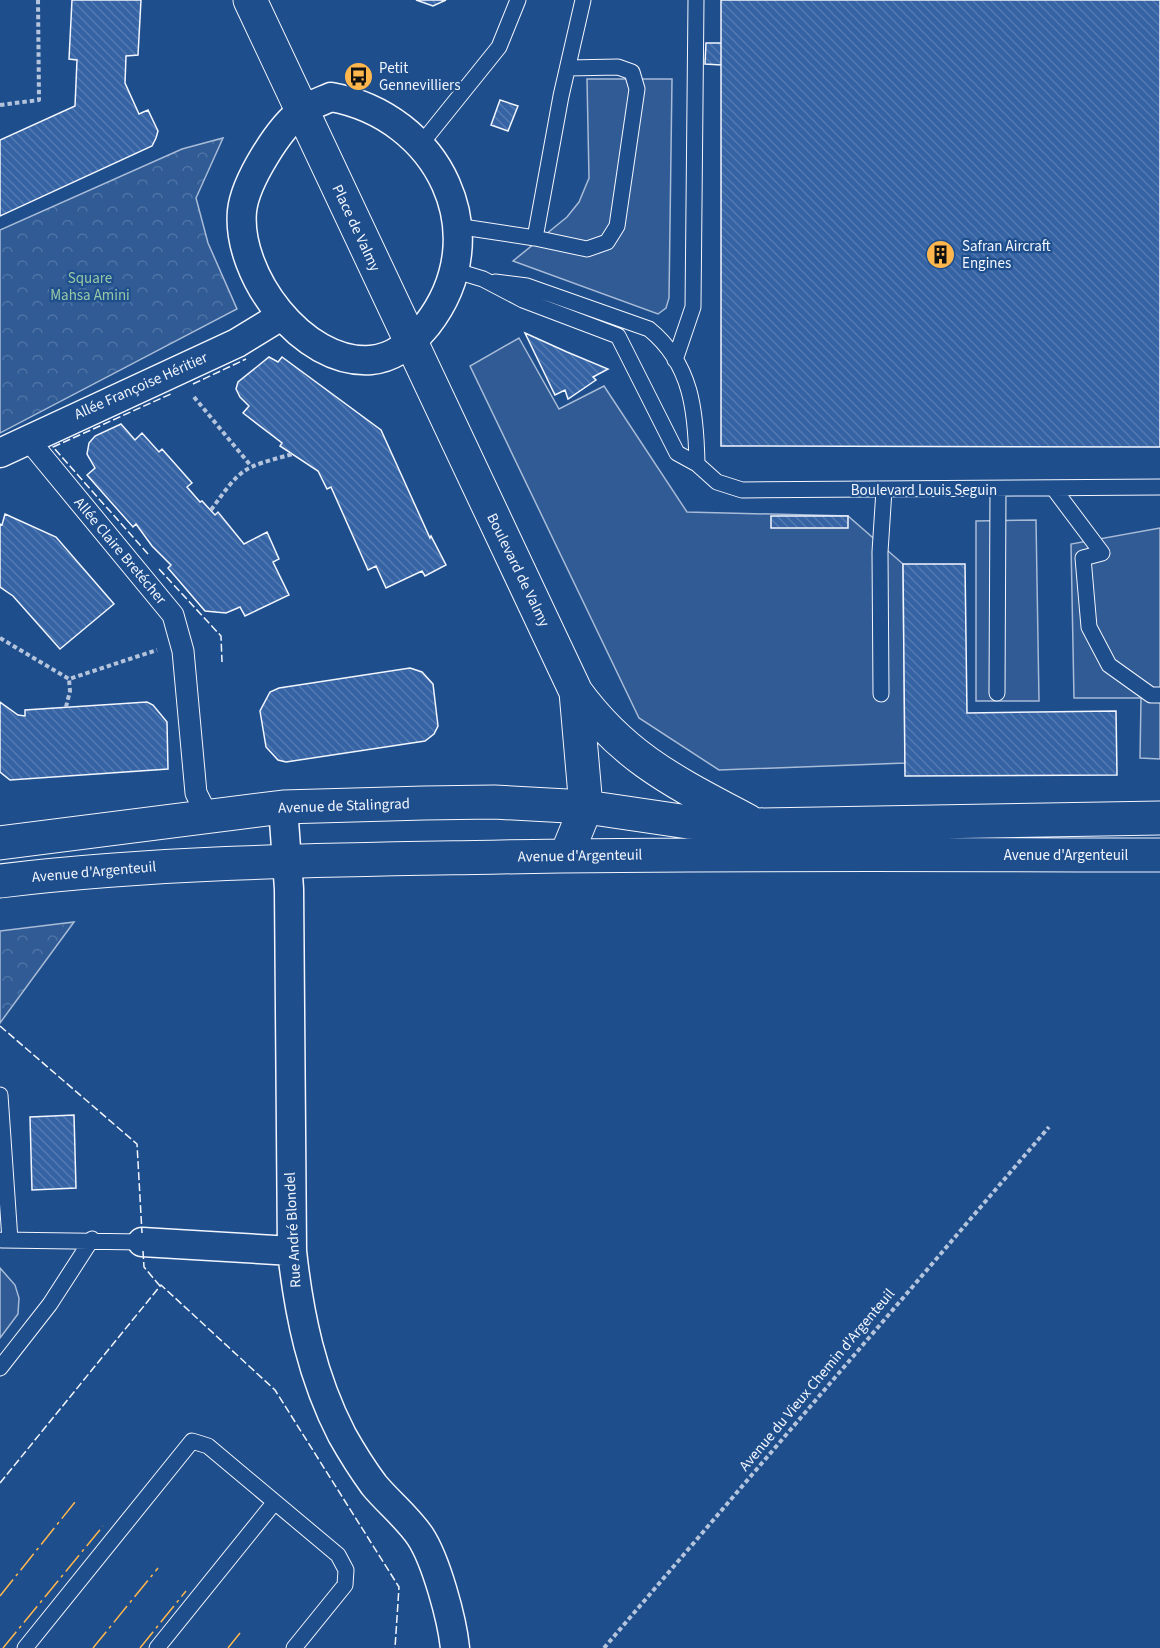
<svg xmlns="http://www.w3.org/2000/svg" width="1160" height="1648" font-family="'Source Sans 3',sans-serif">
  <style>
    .built { fill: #305b95; stroke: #a8bbd7; stroke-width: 1.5 }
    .forest { fill: url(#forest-crowns); stroke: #a8bbd7; stroke-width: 1.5 }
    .building { fill: url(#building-back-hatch); stroke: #f2f6ff; stroke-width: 1.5 }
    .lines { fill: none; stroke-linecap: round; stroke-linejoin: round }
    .service-casing { stroke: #f2f6ff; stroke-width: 17 }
    .pedestrian-casing { stroke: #f2f6ff; stroke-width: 23 }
    .minor-casing { stroke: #f2f6ff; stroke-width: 31 }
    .secondary-casing { stroke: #f2f6ff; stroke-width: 35 }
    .path { stroke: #b3c4dc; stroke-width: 4; stroke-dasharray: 4.5 3; stroke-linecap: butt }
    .service { stroke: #1f4e8c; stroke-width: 15 }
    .pedestrian { stroke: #1f4e8c; stroke-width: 21 }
    .minor { stroke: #1f4e8c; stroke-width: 28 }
    .secondary { stroke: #1f4e8c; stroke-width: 33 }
    .fence { stroke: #f2f6ff; stroke-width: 1.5; stroke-dasharray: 8 3; stroke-linecap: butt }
    .power { stroke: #ffb74d; stroke-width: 1.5; stroke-dasharray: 21 4.5 3 4.5; stroke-linecap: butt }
    .labels { text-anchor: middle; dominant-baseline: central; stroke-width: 4.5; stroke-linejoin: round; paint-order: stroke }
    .poi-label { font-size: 15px; fill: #f2f6ff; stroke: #1f4e8c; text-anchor: start }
    .street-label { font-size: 15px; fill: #f2f6ff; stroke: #1f4e8c }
    .park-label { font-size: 15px; fill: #97c8a6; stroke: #1f4e8c }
  </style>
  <defs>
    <pattern id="forest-crowns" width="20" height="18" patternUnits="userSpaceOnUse" patternTransform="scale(1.5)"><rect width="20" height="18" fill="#305b95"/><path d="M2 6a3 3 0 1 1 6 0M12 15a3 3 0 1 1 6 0" fill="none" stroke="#4e73a5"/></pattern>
    <pattern id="building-back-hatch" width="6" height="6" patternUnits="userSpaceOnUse" patternTransform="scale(1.5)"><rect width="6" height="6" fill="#3563a3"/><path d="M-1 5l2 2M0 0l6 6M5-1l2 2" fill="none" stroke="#537ab1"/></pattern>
  </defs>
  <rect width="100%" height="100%" fill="#1f4e8c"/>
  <path class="built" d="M587,79H672L669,298L666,308L658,314L513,261L567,217L579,202L589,178Z
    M519,338L559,409L604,386L687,512L848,516L903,564L905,763L719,770L639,718L470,366Z
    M1036,520L1039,701H976V521Z
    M1160,528V759L1140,758L1141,698H1074L1071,544Z
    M0,1268L15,1285L19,1298L18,1314L0,1338Z"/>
  <path class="forest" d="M223,138L196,198L208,243L237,309L0,433V230L182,149Z
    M74,922L0,1023V931Z"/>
  <path class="building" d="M72,0H141L138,55L126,56L125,83L139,114L148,110L158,131L156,138L152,146L0,216V140L75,106L77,60L69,59Z
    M416,0H446L433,6Z
    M721,0H1160V447L721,446Z
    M706,43H721V65L705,64Z
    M500,100L518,106L508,131L491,125Z
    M525,333L567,352L608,369L593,377L596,380L568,399L565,390L555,395Z
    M269,357L278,362L282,357L381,430L430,538L431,536L446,565L425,576L422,571L386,588L376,566L368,570L331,487L327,489L318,471L280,446L282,443L243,413L249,406L240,397L236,389L238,382Z
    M121,424L135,440L142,433L159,452L162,449L192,483L187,487L200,502L202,501L215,515L218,512L244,544L267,532L279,559L273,562L289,595L245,616L240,607L226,613L205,611L168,568L171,565L152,546L136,524L133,527L87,475L95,468L87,454L89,443L95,436Z
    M5,514L56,537L114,604L60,649L13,596L0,587V524L2,525Z
    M771,516H848V528H771Z
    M903,564H965L967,713L1116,711L1117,775L905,776Z
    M410,668L422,672L433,684L438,726L434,734L425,741L286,762L278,760L266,747L260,711L270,692L279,688Z
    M0,702L18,715L25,716V710L147,702L153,705L167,722L168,769L10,780L0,772Z
    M74,1115L76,1188L32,1190L30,1117Z"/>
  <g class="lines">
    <defs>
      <path id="service" d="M421,144L499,47L518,0
        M456,226L535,238L561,96L583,0
        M535,238L587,249L607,242L617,226L637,89L632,72L618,67L568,68
        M453,270L483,279L523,300L618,336L677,453L697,464L717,482L742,490L1160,487
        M495,282L527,286L649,329C692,364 696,412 697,464
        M675,360L693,307L696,0
        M1054,489L1102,553L1083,558L1089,627L1109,665L1151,695H1160
        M997,693L998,490
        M881,694L880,552L884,490
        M0,1095L10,1240
        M2,1240L142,1242
        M0,1368L50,1304L92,1239
        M25,1648L192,1441L208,1446L338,1555L346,1570L345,1585L294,1648
        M157,1648L274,1503"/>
      <path id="pedestrian" d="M27,438L173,615L183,651L196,793L208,817"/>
      <path id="minor" d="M331,97C438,116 498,234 427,325C413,342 394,358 371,360C302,365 236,274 242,211C245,182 279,127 302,111C310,105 322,101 331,97Z
        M0,453L237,343L281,316
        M283,807L289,889L292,1251C299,1315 312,1377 342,1435C351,1451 363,1470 374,1485C388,1502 407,1517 420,1536C436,1560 452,1619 455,1648
        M142,1242L292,1251"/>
      <path id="secondary" d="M250,0L576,692L586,807L566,856
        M576,692C625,759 677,783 748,821
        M0,843L283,807L424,803L494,802L586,807L688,822L756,825L1160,818
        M0,881C166,861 333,860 501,857C721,853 940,855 1160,855"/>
    </defs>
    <use href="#service" class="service-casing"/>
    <use href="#pedestrian" class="pedestrian-casing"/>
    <use href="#minor" class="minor-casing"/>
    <use href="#secondary" class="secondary-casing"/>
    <path class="path" d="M0,105L39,100L38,0
      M194,397L251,466
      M211,510C242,467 241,468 293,454
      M0,638L69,679L157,650
      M66,707L70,691L69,679
      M604,1648L1049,1127"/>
    <use href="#service" class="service"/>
    <use href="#pedestrian" class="pedestrian"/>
    <use href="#minor" class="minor"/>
    <use href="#secondary" class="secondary"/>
    <path class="fence" d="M193,384L246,359
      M148,554L53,447L173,393
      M159,569L221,636L222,662
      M0,1026L137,1144L142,1233
      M143,1251L144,1267L160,1286
      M0,1483L161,1285L275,1390L399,1587L395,1648"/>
    <path class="power" d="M0,1596L75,1502
      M3,1648L103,1526
      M93,1648L158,1568
      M140,1648L186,1591
      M228,1648L240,1633"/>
  </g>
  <defs>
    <symbol id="bus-disc" viewBox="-11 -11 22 22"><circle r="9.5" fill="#ffb74d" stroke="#1f4e8c"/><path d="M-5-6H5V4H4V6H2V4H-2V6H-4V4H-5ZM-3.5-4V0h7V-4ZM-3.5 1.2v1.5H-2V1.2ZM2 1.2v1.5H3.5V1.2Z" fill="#111"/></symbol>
    <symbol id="building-disc" viewBox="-11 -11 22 22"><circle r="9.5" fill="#ffb74d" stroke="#1f4e8c"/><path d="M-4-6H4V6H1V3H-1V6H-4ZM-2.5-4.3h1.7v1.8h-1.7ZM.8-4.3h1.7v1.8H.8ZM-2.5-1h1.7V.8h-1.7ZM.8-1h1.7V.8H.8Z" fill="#111"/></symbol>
  </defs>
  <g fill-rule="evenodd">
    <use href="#bus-disc" x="342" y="60" width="33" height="33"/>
    <use href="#building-disc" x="924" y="238" width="33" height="33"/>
  </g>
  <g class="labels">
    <g class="poi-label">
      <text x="379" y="68">Petit<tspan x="379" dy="17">Gennevilliers</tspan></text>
      <text x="962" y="246">Safran Aircraft<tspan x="962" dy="17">Engines</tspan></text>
    </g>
    <g class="street-label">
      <text transform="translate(356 228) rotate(65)">Place de Valmy</text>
      <text transform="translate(141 386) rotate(-24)">Allée Françoise Héritier</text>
      <text x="924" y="490">Boulevard Louis Seguin</text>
      <text transform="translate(120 551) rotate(50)">Allée Claire Bretécher</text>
      <text transform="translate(518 570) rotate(64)">Boulevard de Valmy</text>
      <text transform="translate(344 806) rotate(-2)">Avenue de Stalingrad</text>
      <text x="1066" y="855">Avenue d'Argenteuil</text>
      <text transform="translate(580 856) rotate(-1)">Avenue d'Argenteuil</text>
      <text transform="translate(94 872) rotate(-5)">Avenue d'Argenteuil</text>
      <text transform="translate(293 1230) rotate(-93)">Rue André Blondel</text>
      <text transform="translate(817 1380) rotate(-50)">Avenue du Vieux Chemin d'Argenteuil</text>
    </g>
    <g class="park-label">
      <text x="90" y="278">Square<tspan x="90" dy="17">Mahsa Amini</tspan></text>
    </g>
  </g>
</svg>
